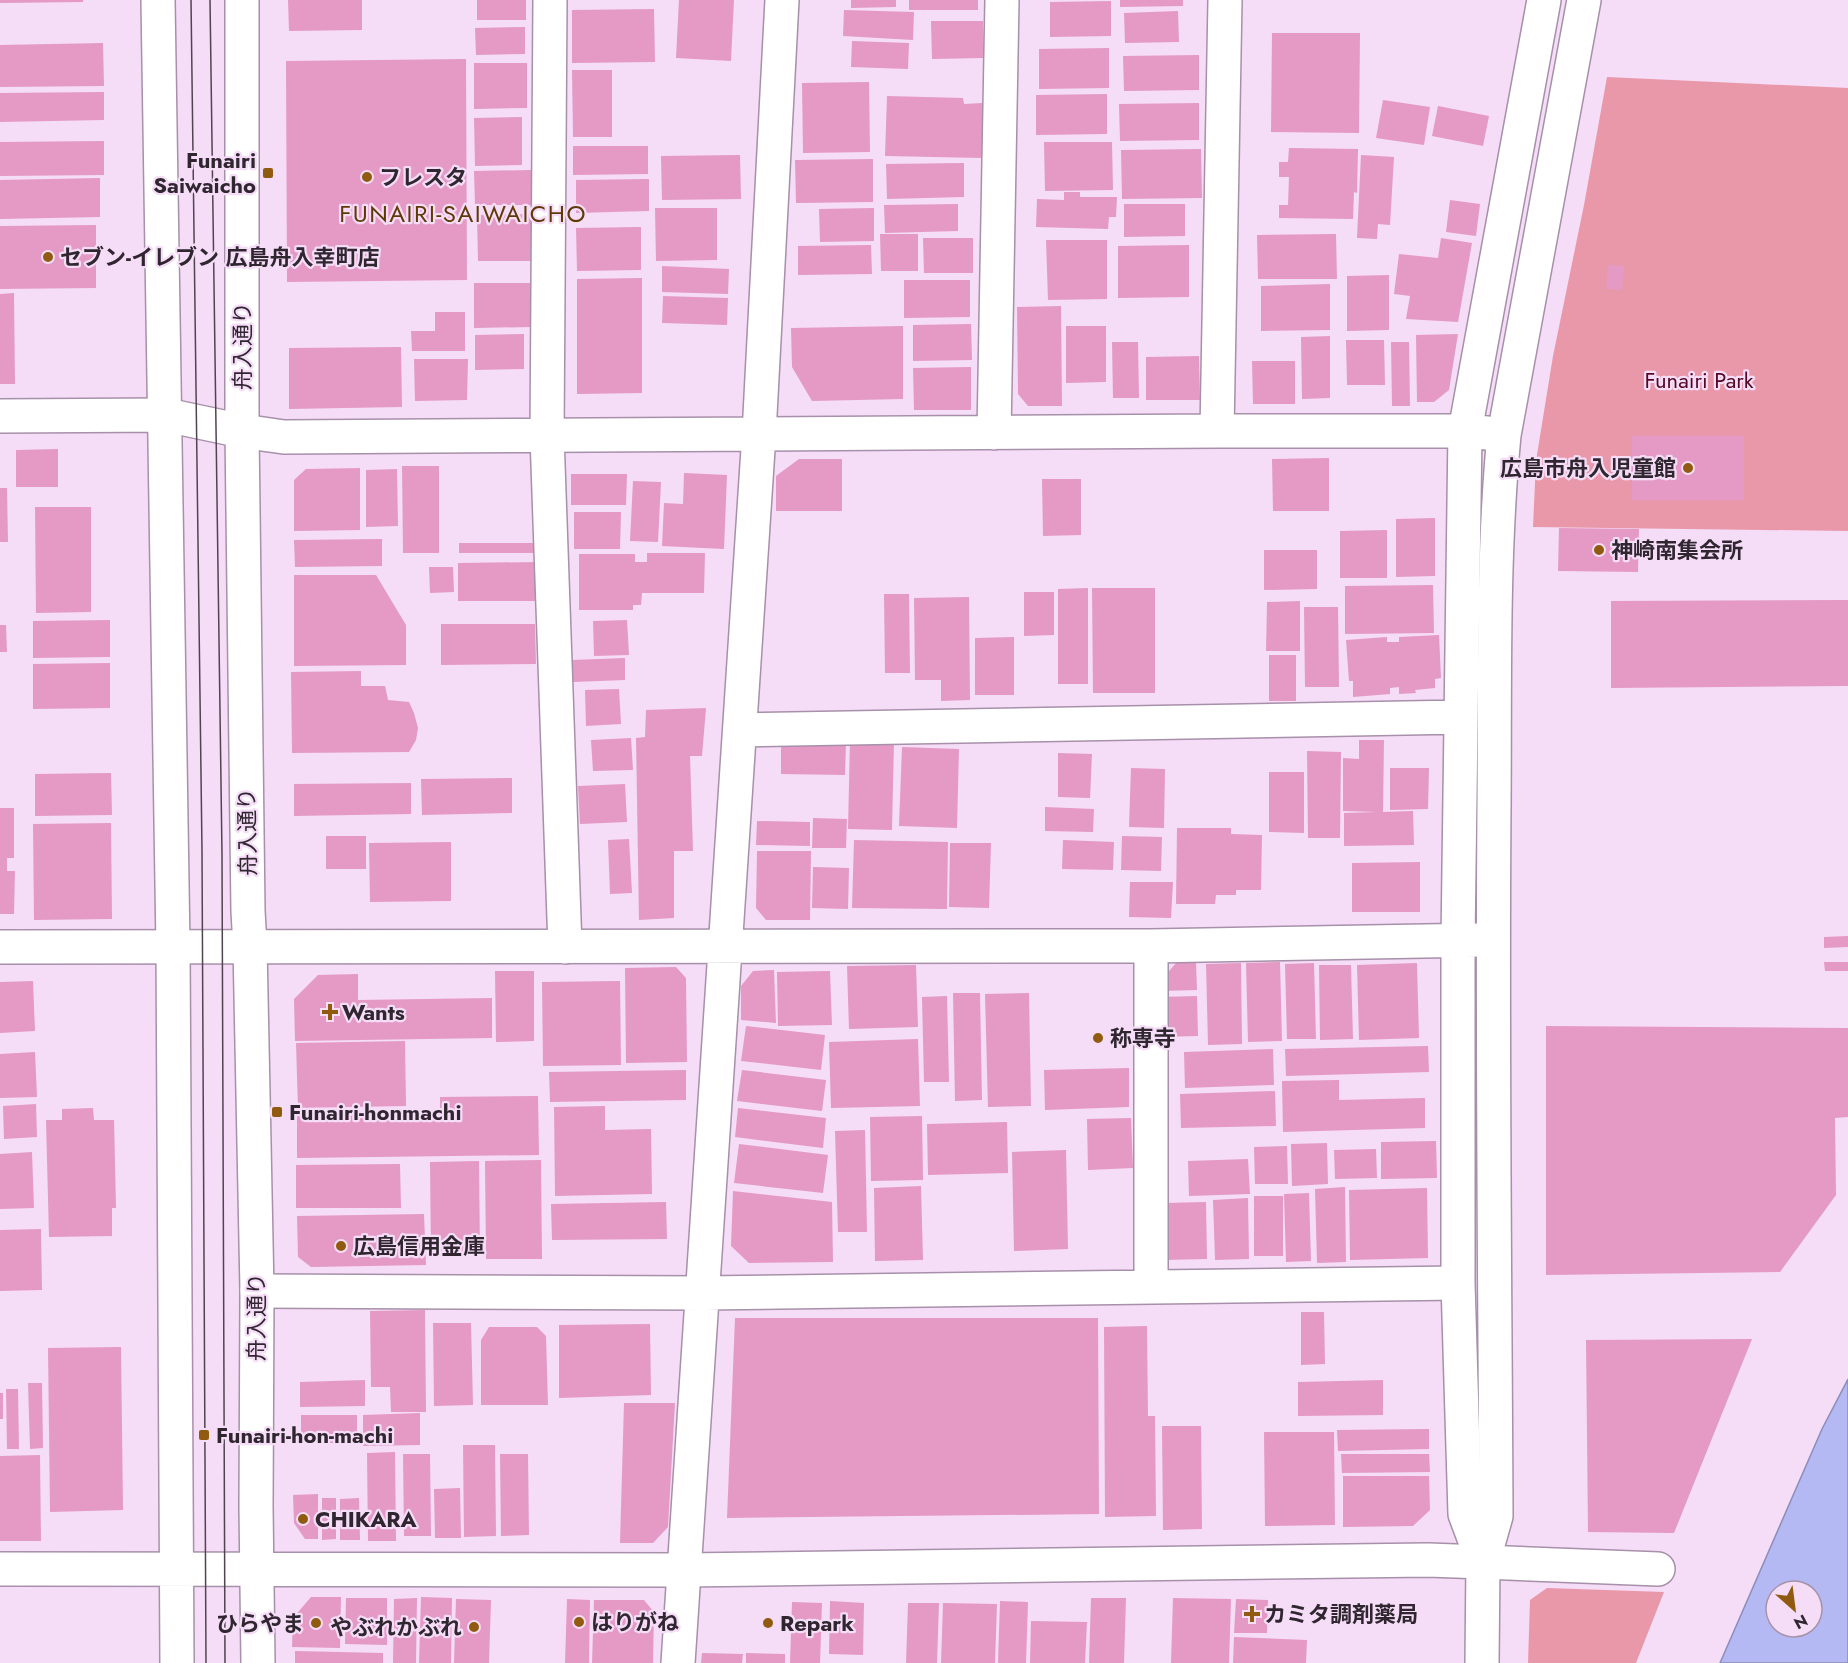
<svg xmlns="http://www.w3.org/2000/svg" width="1848" height="1663" font-family="Jost,'Noto Sans JP',sans-serif">
  <style>
    .green { fill: #e998a9 }
    .water { fill: #b5b9f3; stroke: #8d8db8; stroke-width: 1.5; fill-rule: evenodd }
    .building { fill: #e49ac4 }
    .lines { fill: none; stroke-linecap: round; stroke-linejoin: round }
    .street-casing { stroke: #a790a9; stroke-width: 36 }
    .secondary-casing { stroke: #a790a9; stroke-width: 36 }
    .street { stroke: #fff; stroke-width: 33 }
    .secondary { stroke: #fff; stroke-width: 33 }
    .tram { stroke: #504451; stroke-width: 1.5 }
    .poi-dot { fill: #905b0f; stroke: #f5dcf7; stroke-width: 2 }
    .labels { text-anchor: middle; dominant-baseline: central; stroke-width: 4.5; stroke-linejoin: round; paint-order: stroke }
    .poi-label { font-size: 22px; font-weight: bold; fill: #2f2630; stroke: #f5dcf7; text-anchor: start }
    .street-label { font-size: 22px; fill: #2f2630; stroke: #f5dcf7 }
    .park-label { font-size: 22px; fill: #520723; stroke: #f5dcf7 }
    .neighbourhood-label { font-size: 24px; letter-spacing: 1.5px; fill: #5f3a07; stroke: #f5dcf7 }
  </style>
  <rect width="100%" height="100%" fill="#f5dcf7"/>
  <path class="green" d="M1607,77L1848,88V531L1533,527L1536,461L1553,356L1584,205Z
    M1547,1588L1664,1592L1636,1663H1528L1530,1600Z"/>
  <path class="water" d="M1848,1379V1663H1720L1822,1429ZM1776,1591H1812V1627H1776Z"/>
  <path class="building" d="M0,0H83V2L0,3Z
    M288,0H362V30L289,31Z
    M477,0H526V20H477Z
    M679,0H734L731,61L676,58Z
    M851,0H896V7L851,8Z
    M909,0H978V10H909Z
    M1120,0H1183V6L1120,7Z
    M1111,1V36L1050,37V2Z
    M654,9L655,62L572,63V10Z
    M844,10L914,12L913,40L843,36Z
    M1178,11L1179,42L1125,43L1124,13Z
    M931,21H983L984,58L932,59Z
    M525,27V54L476,55L475,28Z
    M1272,33H1360L1359,133L1271,132Z
    M852,41L909,43L908,69L851,67Z
    M103,43L104,86L0,87V45Z
    M1109,48V88L1039,89V49Z
    M1199,55V90L1124,91L1123,56Z
    M466,59L467,280L287,282L286,61Z
    M474,63H527V108L474,109Z
    M572,70H612V137H573Z
    M869,82L870,152L803,153L802,83Z
    M104,92V120L0,122V93Z
    M1107,94V134L1036,135V95Z
    M887,96L963,98L964,104L982,103V158L885,156Z
    M1383,100L1430,107L1424,145L1376,138Z
    M1199,103V140L1120,141L1119,104Z
    M1438,106L1489,116L1483,146L1432,136Z
    M522,117V165L475,166L474,118Z
    M104,141V175L0,176V142Z
    M1044,142H1112L1113,190L1045,191Z
    M573,146H648V174L573,175Z
    M1289,148L1358,149L1357,193L1354,192L1353,219L1279,218V205H1288L1289,177H1279V162H1288Z
    M1201,149L1202,198L1122,199L1121,150Z
    M740,155L741,199L662,200L661,156Z
    M1361,155L1394,157L1390,225L1378,224L1377,239L1357,238Z
    M873,159V202L796,203L795,160Z
    M964,163V197L887,199L886,164Z
    M531,170V205H475L474,171Z
    M100,178V217L0,219V180Z
    M649,179V211L576,213V180Z
    M1064,192H1080V197H1117L1116,217H1109L1108,229L1036,227L1037,199L1064,200Z
    M1450,200L1480,204L1476,236L1446,232Z
    M958,204V231L885,233L884,205Z
    M1124,204H1185V236L1124,237Z
    M655,208H717V260L656,261Z
    M874,208V241L820,242L819,209Z
    M532,214L533,261H478L477,215Z
    M96,225V288L0,289V226Z
    M641,227V270L577,271L576,228Z
    M880,234H918V271H881Z
    M1336,234L1337,279H1258L1257,235Z
    M923,238H973V273H924Z
    M1441,238L1472,243L1458,322L1406,319L1410,296L1394,294L1399,254L1438,258Z
    M1046,240H1107V299L1048,300Z
    M871,245L872,274L798,275V246Z
    M1189,245V297L1118,298V246Z
    M1608,265L1624,266L1622,290L1606,289Z
    M662,266L729,269L728,294L662,292Z
    M1389,275V330L1347,331V276Z
    M642,278V393L577,394V279Z
    M904,280H970V317L904,318Z
    M474,283H530L531,327L474,328Z
    M1330,284V330L1261,331V286Z
    M14,293L15,384H0V294Z
    M663,296L728,298L727,325L662,323Z
    M1061,306L1062,406H1028L1018,394L1017,307Z
    M435,312H465V351H412L411,331H435Z
    M971,324L972,360L913,361V325Z
    M903,326V399L812,401L792,367L791,328Z
    M1066,326H1106V382L1066,383Z
    M524,334V369L475,370V335Z
    M1458,334L1449,390L1434,402H1417L1416,335Z
    M1330,336V398L1302,399L1301,337Z
    M1346,340H1384L1385,385H1347Z
    M1112,342H1138L1139,398H1113Z
    M1391,342H1409L1410,406H1392Z
    M401,347L402,407L289,409V348Z
    M1199,356L1200,400H1146V357Z
    M414,359H468L467,400L415,401Z
    M1252,361H1295V404H1253Z
    M971,367V410H914L913,368Z
    M1632,436H1744V500H1632Z
    M58,449V487H16V450Z
    M1329,458V511H1273L1272,459Z
    M799,459H842V511H776V476Z
    M402,466H439V553H403Z
    M360,468V530L294,531V480L306,469Z
    M397,469L398,526L366,527V470Z
    M684,473L727,475L724,549L662,546L664,503L683,504Z
    M571,474H627L626,505H571Z
    M1042,479H1081V535L1043,536Z
    M633,481L661,482L658,542L630,541Z
    M0,488H7L8,542H0Z
    M35,507H91V612L36,613Z
    M574,512H621L620,549H574Z
    M1435,518V576L1396,577V519Z
    M1559,528L1639,529L1638,572L1558,571Z
    M1387,530V578H1340V531Z
    M382,539V566L295,567L294,540Z
    M459,543H540V553H459Z
    M1264,550H1317V589L1264,590Z
    M647,553H705L704,593H642L641,605H633V610H579V554H635V562H647Z
    M539,562L540,601H458V563Z
    M429,567H453L454,592L430,593Z
    M294,575H376L406,625V665L294,666Z
    M1433,585L1434,633L1345,634V586Z
    M1088,588V684H1058V589Z
    M1092,588H1155V693H1093Z
    M1024,592H1054V635L1024,636Z
    M884,594H909L910,673H885Z
    M969,597L970,700L941,701V680H915L914,598Z
    M1848,600V686L1611,688V601Z
    M1300,601V651H1266L1267,602Z
    M1304,607H1338L1339,687H1305Z
    M110,620V657L33,658V621Z
    M627,620L629,655L594,656L593,621Z
    M441,624H535L536,664L441,665Z
    M0,625H6L7,652H0Z
    M1439,635L1441,678L1435,679V688L1415,690L1416,693L1399,694V687L1390,688V694L1353,697V681H1349L1346,640L1387,637V642H1399V637Z
    M1014,637V695H975V638Z
    M1269,655H1296V701H1269Z
    M625,658V680L573,682L572,660Z
    M110,663V708L33,709V664Z
    M361,671V686H385L388,700L409,702L414,713L418,728L416,740L409,752L292,753L291,672Z
    M619,689L621,724L586,726L585,690Z
    M706,708L702,756H690L693,851H674V918L639,920L636,738L645,737L646,710Z
    M631,738L633,770L593,771L591,740Z
    M850,739L894,741L892,830L848,829Z
    M1359,740H1384L1383,812L1413,811L1414,845L1344,846V813L1378,812L1343,811V758L1359,759Z
    M781,741L846,742L845,775L781,774Z
    M902,747L959,749L957,828L899,826Z
    M1307,751L1341,752L1340,838H1308Z
    M1058,753L1092,754L1090,798L1058,797Z
    M1131,768L1165,769L1164,828L1129,827Z
    M1390,768H1429L1428,809L1390,810Z
    M1269,772H1304V833L1269,832Z
    M111,773L112,815L35,816V774Z
    M512,778V813L422,815L421,779Z
    M411,783V814L294,816V784Z
    M625,784L627,822L580,824L578,786Z
    M1045,807L1094,809L1093,832L1045,831Z
    M0,808H14V858H7V871H15L14,914H0Z
    M813,818L847,819L846,848H812Z
    M757,821L810,822V846L756,845Z
    M111,823L112,919L34,920L33,824Z
    M1177,828H1231V834L1262,835L1261,890H1236V895H1216L1215,904H1176Z
    M326,836H366V869H326Z
    M1122,836L1162,837L1161,871L1121,870Z
    M629,839L632,893L610,894L608,840Z
    M854,840L948,842L947,909L852,908Z
    M1063,840L1114,842L1113,870L1062,869Z
    M451,842V901L370,902L369,843Z
    M950,843H991L989,908L949,907Z
    M757,851H811L810,920H766L756,908Z
    M1420,862V912H1352V863Z
    M813,867L849,868L848,909L812,908Z
    M1130,882H1173L1171,918L1129,917Z
    M1848,936V947L1824,948V937Z
    M1177,962H1196L1197,990L1162,991V979Z
    M1280,962L1282,1041L1248,1042L1246,963Z
    M1824,962H1848V971H1825Z
    M1241,963L1242,1044L1208,1045L1206,964Z
    M1314,963L1316,1039H1287L1285,964Z
    M1417,963L1419,1038L1359,1040L1357,965Z
    M916,965L918,1027L849,1029L847,966Z
    M1319,965H1351L1353,1039L1320,1040Z
    M676,967L686,978L687,1062L626,1063L625,968Z
    M774,970L776,1023L741,1020V986L753,971Z
    M495,971H534V1041L496,1042Z
    M830,971L832,1025L778,1026L777,972Z
    M358,974V1000L492,998V1038L295,1041L294,999L318,975Z
    M33,981L35,1031L0,1033V982Z
    M620,981L621,1065L543,1066L542,982Z
    M953,993H980L982,1100L955,1101Z
    M1029,993L1031,1106L988,1107L985,994Z
    M947,996L949,1082H924L922,997Z
    M1197,996L1198,1036L1160,1037L1159,997Z
    M746,1026L825,1035L821,1070L741,1061Z
    M1546,1026L1848,1028V1117L1835,1118L1836,1195L1780,1272L1546,1275Z
    M918,1039L920,1106L831,1108L829,1042Z
    M405,1041L406,1106L298,1108L296,1043Z
    M1428,1046L1429,1072L1286,1076L1285,1049Z
    M1273,1049L1274,1085L1185,1088L1184,1052Z
    M35,1052L37,1097L0,1098V1054Z
    M1129,1068V1107L1045,1110L1044,1070Z
    M686,1070V1100L550,1102L549,1072Z
    M742,1070L826,1080L822,1111L737,1101Z
    M1339,1080V1100L1425,1098V1128L1283,1132L1282,1081Z
    M1275,1091L1276,1126L1181,1128L1180,1094Z
    M538,1096L539,1155L297,1158V1114L440,1112V1097Z
    M36,1104L37,1137L4,1139L3,1106Z
    M605,1106V1130L651,1129L652,1194L555,1196L554,1107Z
    M93,1108L94,1120H114L116,1208H112V1236L49,1237L46,1120H62V1109Z
    M738,1108L826,1118L823,1148L735,1137Z
    M922,1116L923,1180L871,1181L870,1117Z
    M1131,1118L1133,1168L1088,1170L1087,1119Z
    M1007,1122L1008,1173L928,1175L927,1124Z
    M865,1130L867,1232H838L835,1131Z
    M1436,1141L1437,1178L1381,1179V1142Z
    M1327,1143L1328,1184L1292,1186L1291,1144Z
    M739,1144L828,1155L823,1193L734,1183Z
    M1287,1146L1288,1184H1255L1254,1147Z
    M1376,1149L1377,1178L1335,1179L1334,1150Z
    M1066,1150L1068,1249L1014,1251L1012,1152Z
    M32,1152L34,1208L0,1209V1154Z
    M1248,1159L1250,1194L1189,1196L1188,1161Z
    M541,1160L542,1259H486L485,1161Z
    M479,1161L480,1255L431,1256L430,1162Z
    M400,1164L401,1208H296V1165Z
    M921,1186L923,1260L875,1261L874,1188Z
    M1345,1187L1346,1262L1317,1263L1315,1189Z
    M1427,1188L1428,1258L1350,1260L1349,1190Z
    M733,1191L832,1202L833,1262L749,1263L731,1246Z
    M1309,1193L1311,1261L1286,1262L1284,1194Z
    M1254,1196H1283V1256H1254Z
    M1248,1198L1249,1259L1215,1260L1213,1200Z
    M666,1202L667,1239L552,1240L551,1204Z
    M1206,1202L1207,1259L1165,1260L1164,1203Z
    M424,1214L426,1265L311,1267L298,1257L297,1216Z
    M41,1229L42,1290L0,1291V1230Z
    M425,1310L426,1412H391L390,1387H371L370,1311Z
    M1301,1312H1324L1325,1364L1301,1365Z
    M735,1318H1098L1099,1514L727,1518Z
    M433,1323H471L473,1405L434,1406Z
    M650,1324L651,1395L559,1398V1325Z
    M1147,1326L1148,1416H1155L1156,1516L1105,1517L1104,1327Z
    M489,1327H537L546,1336L548,1405H481V1340Z
    M1752,1339L1674,1533L1588,1532L1586,1340Z
    M121,1347L123,1510L50,1512L48,1348Z
    M365,1380V1406L300,1407V1382Z
    M1383,1380V1415L1298,1416V1382Z
    M28,1383H42L43,1448L30,1449Z
    M6,1389H18L19,1449H7Z
    M0,1393H3V1419H0Z
    M624,1403H675L668,1527L653,1543H620Z
    M420,1413V1445L363,1446V1415Z
    M301,1415H357V1443H301Z
    M1162,1426H1201L1202,1529L1163,1530Z
    M1429,1429V1449L1338,1451L1337,1430Z
    M1264,1432H1334L1335,1525L1265,1526Z
    M463,1445H495L496,1536L464,1537Z
    M395,1452L396,1541H368L367,1453Z
    M403,1454H430L431,1536H404Z
    M500,1454H528L529,1535L501,1536Z
    M1341,1454H1429L1430,1472L1342,1473Z
    M40,1455L41,1541H0V1456Z
    M1343,1476H1429L1430,1510L1413,1526L1343,1527Z
    M460,1488L461,1538H435L434,1489Z
    M318,1494V1539H305L294,1523L293,1495Z
    M322,1498H336V1539L322,1540Z
    M359,1498L360,1540H340V1499Z
    M311,1597H341L340,1648L292,1647L293,1618Z
    M421,1597L452,1598L451,1663H419Z
    M346,1598H387V1645L345,1644Z
    M417,1598L416,1663H393L394,1599Z
    M1091,1598H1126L1124,1663H1089Z
    M1173,1598L1231,1599L1229,1663H1171Z
    M456,1599L491,1600L489,1663H454Z
    M567,1599L590,1600L589,1663H565Z
    M1236,1599L1268,1600L1267,1633H1234Z
    M594,1600H644L654,1612L653,1663H592Z
    M830,1601L864,1603L863,1655L829,1654Z
    M1000,1601L1028,1602L1026,1663H998Z
    M792,1602L822,1603L820,1663H790Z
    M908,1603H939L937,1663H906Z
    M943,1603L997,1604L995,1663H941Z
    M1031,1621L1087,1622L1085,1663H1030Z
    M1234,1637L1307,1640L1306,1663H1233Z
    M295,1651L383,1653V1663H295Z
    M702,1653L743,1654L742,1663H701Z
    M746,1653L785,1654V1663H746Z"/>
  <g class="lines">
    <defs>
      <path id="street" d="M550,0L547,436L565,947
        M1544,0L1465,431L1458,941V1283L1465,1514L1483,1562L1658,1569
        M0,416L166,415L242,431L284,437L1217,431H1465L1487,433
        M1217,431L1225,0
        M994,433L1002,0
        M740,730L1460,717
        M1151,946V1287
        M0,947L1151,946L1480,940
        M257,1291L703,1293L1458,1283
        M678,1663L759,434L782,0"/>
      <path id="secondary" d="M158,0L173,947L177,1663
        M242,0V431L248,911L250,946L257,1291L256,1506L258,1663
        M0,1569L683,1570L1428,1560L1483,1562
        M1482,1663L1483,1562L1496,1516C1495,1280 1492,1045 1494,809C1495,685 1492,560 1504,435L1584,0"/>
    </defs>
    <use href="#street" class="street-casing"/>
    <use href="#secondary" class="secondary-casing"/>
    <use href="#street" class="street"/>
    <use href="#secondary" class="secondary"/>
    <path class="tram" d="M191,0L202,851L206,1663
      M210,0L222,854L225,1663"/>
  </g>
  <g class="poi-dot">
    <rect x="262" y="167" width="12" height="12" rx="3"/>
    <circle cx="367" cy="177" r="6"/>
    <circle cx="48" cy="257" r="6"/>
    <circle cx="1688" cy="468" r="6"/>
    <circle cx="1599" cy="550" r="6"/>
    <path d="M327 1003h6v6h6v6h-6v6h-6v-6h-6v-6h6z"/>
    <circle cx="1098" cy="1038" r="6"/>
    <rect x="271" y="1106" width="12" height="12" rx="3"/>
    <circle cx="341" cy="1246" r="6"/>
    <rect x="198" y="1429" width="12" height="12" rx="3"/>
    <circle cx="303" cy="1519" r="6"/>
    <path d="M1249 1605h6v6h6v6h-6v6h-6v-6h-6v-6h6z"/>
    <circle cx="579" cy="1622" r="6"/>
    <circle cx="316" cy="1623" r="6"/>
    <circle cx="768" cy="1623" r="6"/>
    <circle cx="474" cy="1627" r="6"/>
  </g>
  <g class="labels">
    <g class="poi-label">
      <text x="256" y="160" text-anchor="end">Funairi<tspan x="256" dy="25">Saiwaicho</tspan></text>
      <text x="379" y="177">フレスタ</text>
      <text x="60" y="257">セブン-イレブン 広島舟入幸町店</text>
      <text x="1676" y="468" text-anchor="end">広島市舟入児童館</text>
      <text x="1611" y="550">神崎南集会所</text>
      <text x="342" y="1012">Wants</text>
      <text x="1110" y="1038">称専寺</text>
      <text x="289" y="1112">Funairi-honmachi</text>
      <text x="353" y="1246">広島信用金庫</text>
      <text x="216" y="1435">Funairi-hon-machi</text>
      <text x="315" y="1519">CHIKARA</text>
      <text x="1264" y="1614">カミタ調剤薬局</text>
      <text x="591" y="1622">はりがね</text>
      <text x="304" y="1623" text-anchor="end">ひらやま</text>
      <text x="780" y="1623">Repark</text>
      <text x="462" y="1627" text-anchor="end">やぶれかぶれ</text>
    </g>
    <g class="street-label">
      <text transform="translate(242 346) rotate(-90)">舟入通り</text>
      <text transform="translate(247 832) rotate(-91)">舟入通り</text>
      <text transform="translate(256 1317) rotate(-90)">舟入通り</text>
    </g>
    <g class="park-label">
      <text x="1699" y="380">Funairi Park</text>
    </g>
    <g class="neighbourhood-label">
      <text x="463" y="213">FUNAIRI-SAIWAICHO</text>
    </g>
  </g>
  <g transform="translate(1794 1609) rotate(152)"><circle r="28" fill="#f5dcf7" stroke="#a693a7" stroke-width="1.5"/>
  <path d="M0-4.5L10 22L0 15L-10 22Z" fill="#905b0f"/>
  <text y="-9" font-size="16" font-weight="bold" text-anchor="middle" fill="#2f2630">N</text>
  </g>
</svg>
